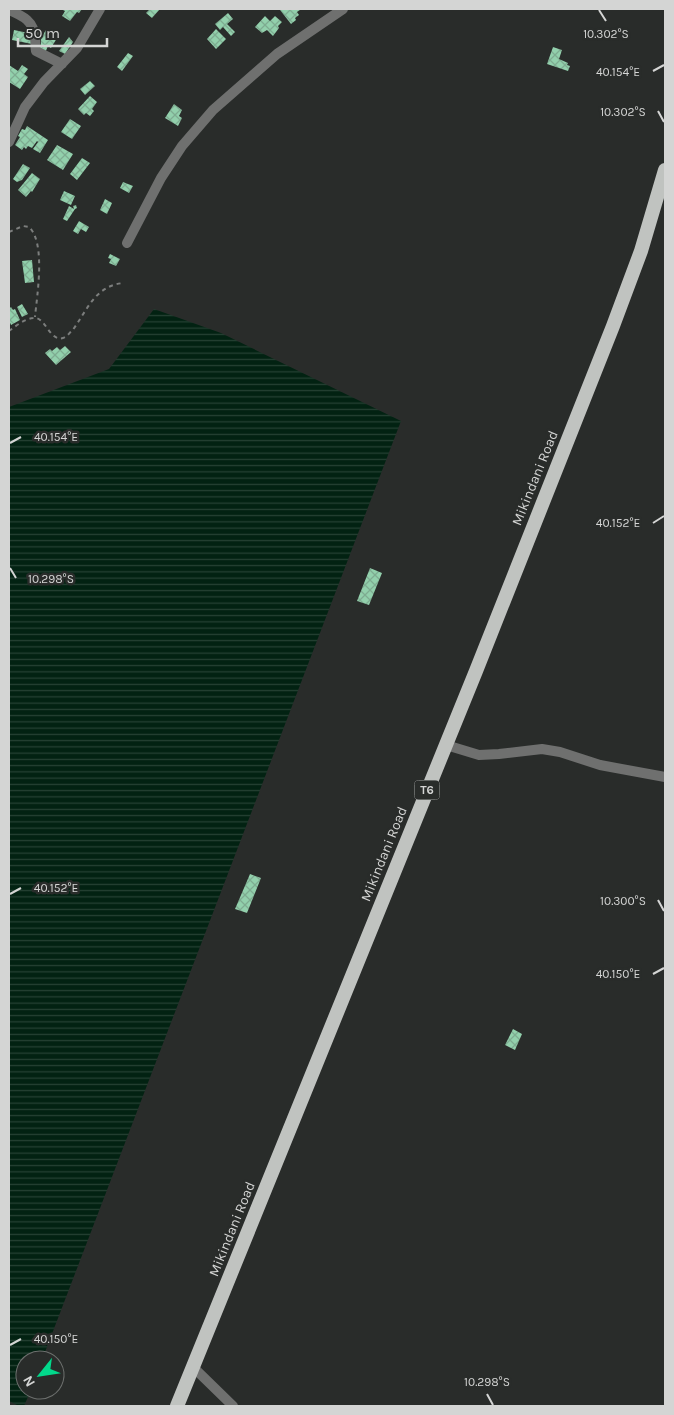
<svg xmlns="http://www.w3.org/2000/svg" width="674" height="1415" font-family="Karla,sans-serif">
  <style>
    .water { fill: url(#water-rules) }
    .building { fill: url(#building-cross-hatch) }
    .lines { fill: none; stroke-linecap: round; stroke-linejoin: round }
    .path { stroke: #7c7e7d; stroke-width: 2; stroke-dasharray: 4 4; stroke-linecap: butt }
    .minor { stroke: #6f706f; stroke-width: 10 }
    .trunk { stroke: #c0c3c0; stroke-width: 14 }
    .ticks { fill: none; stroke: #d4d5d4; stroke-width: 2 }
    .labels { text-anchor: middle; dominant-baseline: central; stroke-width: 5; stroke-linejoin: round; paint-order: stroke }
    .shield { fill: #292c2a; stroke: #a1a2a1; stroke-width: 1 }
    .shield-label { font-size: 12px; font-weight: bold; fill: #d4d5d4 }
    .street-label { font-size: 14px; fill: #d4d5d4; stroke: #292c2a }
    .ticks-label { font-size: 12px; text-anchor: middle; fill: #d4d5d4; stroke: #292c2a; stroke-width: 5; stroke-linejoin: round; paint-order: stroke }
  </style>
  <defs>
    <pattern id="water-rules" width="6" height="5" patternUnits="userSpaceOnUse" patternTransform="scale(1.25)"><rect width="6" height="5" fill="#022212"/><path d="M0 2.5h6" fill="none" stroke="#264134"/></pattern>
    <pattern id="building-cross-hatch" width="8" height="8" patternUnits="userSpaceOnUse" patternTransform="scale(1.25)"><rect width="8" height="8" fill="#92d0ac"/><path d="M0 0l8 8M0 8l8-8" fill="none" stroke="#7eac91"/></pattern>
  </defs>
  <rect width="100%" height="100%" fill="#292c2a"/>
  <path class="water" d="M154,309L221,333L401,421L42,1360H25V1390H31L24,1406H19L9,1401V407L109,369Z"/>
  <path class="building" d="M61,9H82L79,13L77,12L70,21L62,16L65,11Z
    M150,9H160L152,18L146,13Z
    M282,9H299L300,10L297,12L299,15L295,18L296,20L291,24L280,10Z
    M228,13L233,19L227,24L235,32L231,36L223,27L220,30L215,24Z
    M265,16L270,21L275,16L282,22L278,26L279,28L273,36L267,30L262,33L255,27Z
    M216,29L226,39L216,49L207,39Z
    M14,30L33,34L32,44L12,40Z
    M46,30L53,34V35L57,38L51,48L48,46L45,53L38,49L41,44V38Z
    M69,37L73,42L65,54L59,51Z
    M553,47L562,50L559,59L568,63L567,65L570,66L568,71L547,64Z
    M128,53L133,56L122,71L117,67Z
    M9,65L18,71L22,65L28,69L24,74L28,77L20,89L9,82Z
    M90,81L95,86L85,95L80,89Z
    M90,96L97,102L92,109L94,111L90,116L86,113L84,115L78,109Z
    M174,104L182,110L179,116L182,118L178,126L165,118Z
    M70,119L81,126L72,139L61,132Z
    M27,126L48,140L40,153L33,149L38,142L37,141L32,148L28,146L26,149L24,147L22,150L15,145L20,137L18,136L22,129L25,130Z
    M57,145L73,154L63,170L47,160Z
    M82,158L90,163L77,180L70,174Z
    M23,164L30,168L22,180L17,182L13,179Z
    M32,173L40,179L32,192L31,191L26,197L18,190Z
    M123,182L133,186L129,193L120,188Z
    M64,191L75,196L71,205L60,200Z
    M105,199L112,203L107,214L100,210Z
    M76,205L77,208L75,209L67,221L63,219L69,206L74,209L73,206Z
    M79,221L89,227L86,232L81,229L78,234L73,231Z
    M110,254L120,259L116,266L109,263L111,259L108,258Z
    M32,260L34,282L25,283L22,261Z
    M22,304L28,314L22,317L17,307Z
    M11,307L13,310L15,309L20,320L11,325L9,320V312L10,311L9,309Z
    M65,346L71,352L56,365L45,353L50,349L52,351L57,347L60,350Z
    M370,568L382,573L369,605L357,601Z
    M250,874L261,878L247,913L235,909Z
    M513,1029L522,1034L515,1050L505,1045Z"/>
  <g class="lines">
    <path class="path" d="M9,232L23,226L29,227C46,243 37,295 35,317
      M9,331C16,326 24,319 33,318C46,316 49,342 63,338C67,337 69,333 72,331C87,311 95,285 124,283"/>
    <path class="minor" d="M9,10C23,16 34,21 35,38C36,43 35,47 36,51L62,64
      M9,142L25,107L44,82L77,48L100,9
      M127,243L161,178L182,146L213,110L277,54L343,9
      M446,745L479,755L499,754L542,749L560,752L600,765L665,777
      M193,1367L233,1406"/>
    <path class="trunk" d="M177,1406L476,671L613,326L641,251L665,170"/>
  </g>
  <path class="ticks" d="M599,10L606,21M653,71L664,65M658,111L664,122M10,443L21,437M653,523L664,516M10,568L16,578M10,894L21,888M658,900L664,911M653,974L664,968M10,1345L21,1339M487,1394L493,1405"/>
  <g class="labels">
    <rect class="shield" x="414.5" y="780.5" width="25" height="19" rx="4"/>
    <g class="shield-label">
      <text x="427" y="790">T6</text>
    </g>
    <g class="street-label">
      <text transform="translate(535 478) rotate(-68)">Mikindani Road</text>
      <text transform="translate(384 854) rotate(-68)">Mikindani Road</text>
      <text transform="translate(232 1229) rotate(-68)">Mikindani Road</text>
    </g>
  </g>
  <g class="ticks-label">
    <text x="606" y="38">10.302°S</text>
    <text x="618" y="76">40.154°E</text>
    <text x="623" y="116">10.302°S</text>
    <text x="56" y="441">40.154°E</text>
    <text x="618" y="527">40.152°E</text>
    <text x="51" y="583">10.298°S</text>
    <text x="56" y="892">40.152°E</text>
    <text x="623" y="905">10.300°S</text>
    <text x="618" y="978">40.150°E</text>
    <text x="56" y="1343">40.150°E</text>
    <text x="487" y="1386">10.298°S</text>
  </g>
  <rect width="674" height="1415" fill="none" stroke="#d4d5d4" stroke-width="20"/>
  <g transform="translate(40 1375) rotate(240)"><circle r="24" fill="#292c2a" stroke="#6d706e"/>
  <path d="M0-4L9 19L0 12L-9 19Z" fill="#02d98b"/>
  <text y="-8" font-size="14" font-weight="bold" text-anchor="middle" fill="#d4d5d4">N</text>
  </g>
  <path d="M18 38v8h89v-8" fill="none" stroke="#d4d5d4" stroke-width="2.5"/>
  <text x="25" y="38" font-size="15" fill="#d4d5d4" stroke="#292c2a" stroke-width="4" paint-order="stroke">50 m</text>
</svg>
